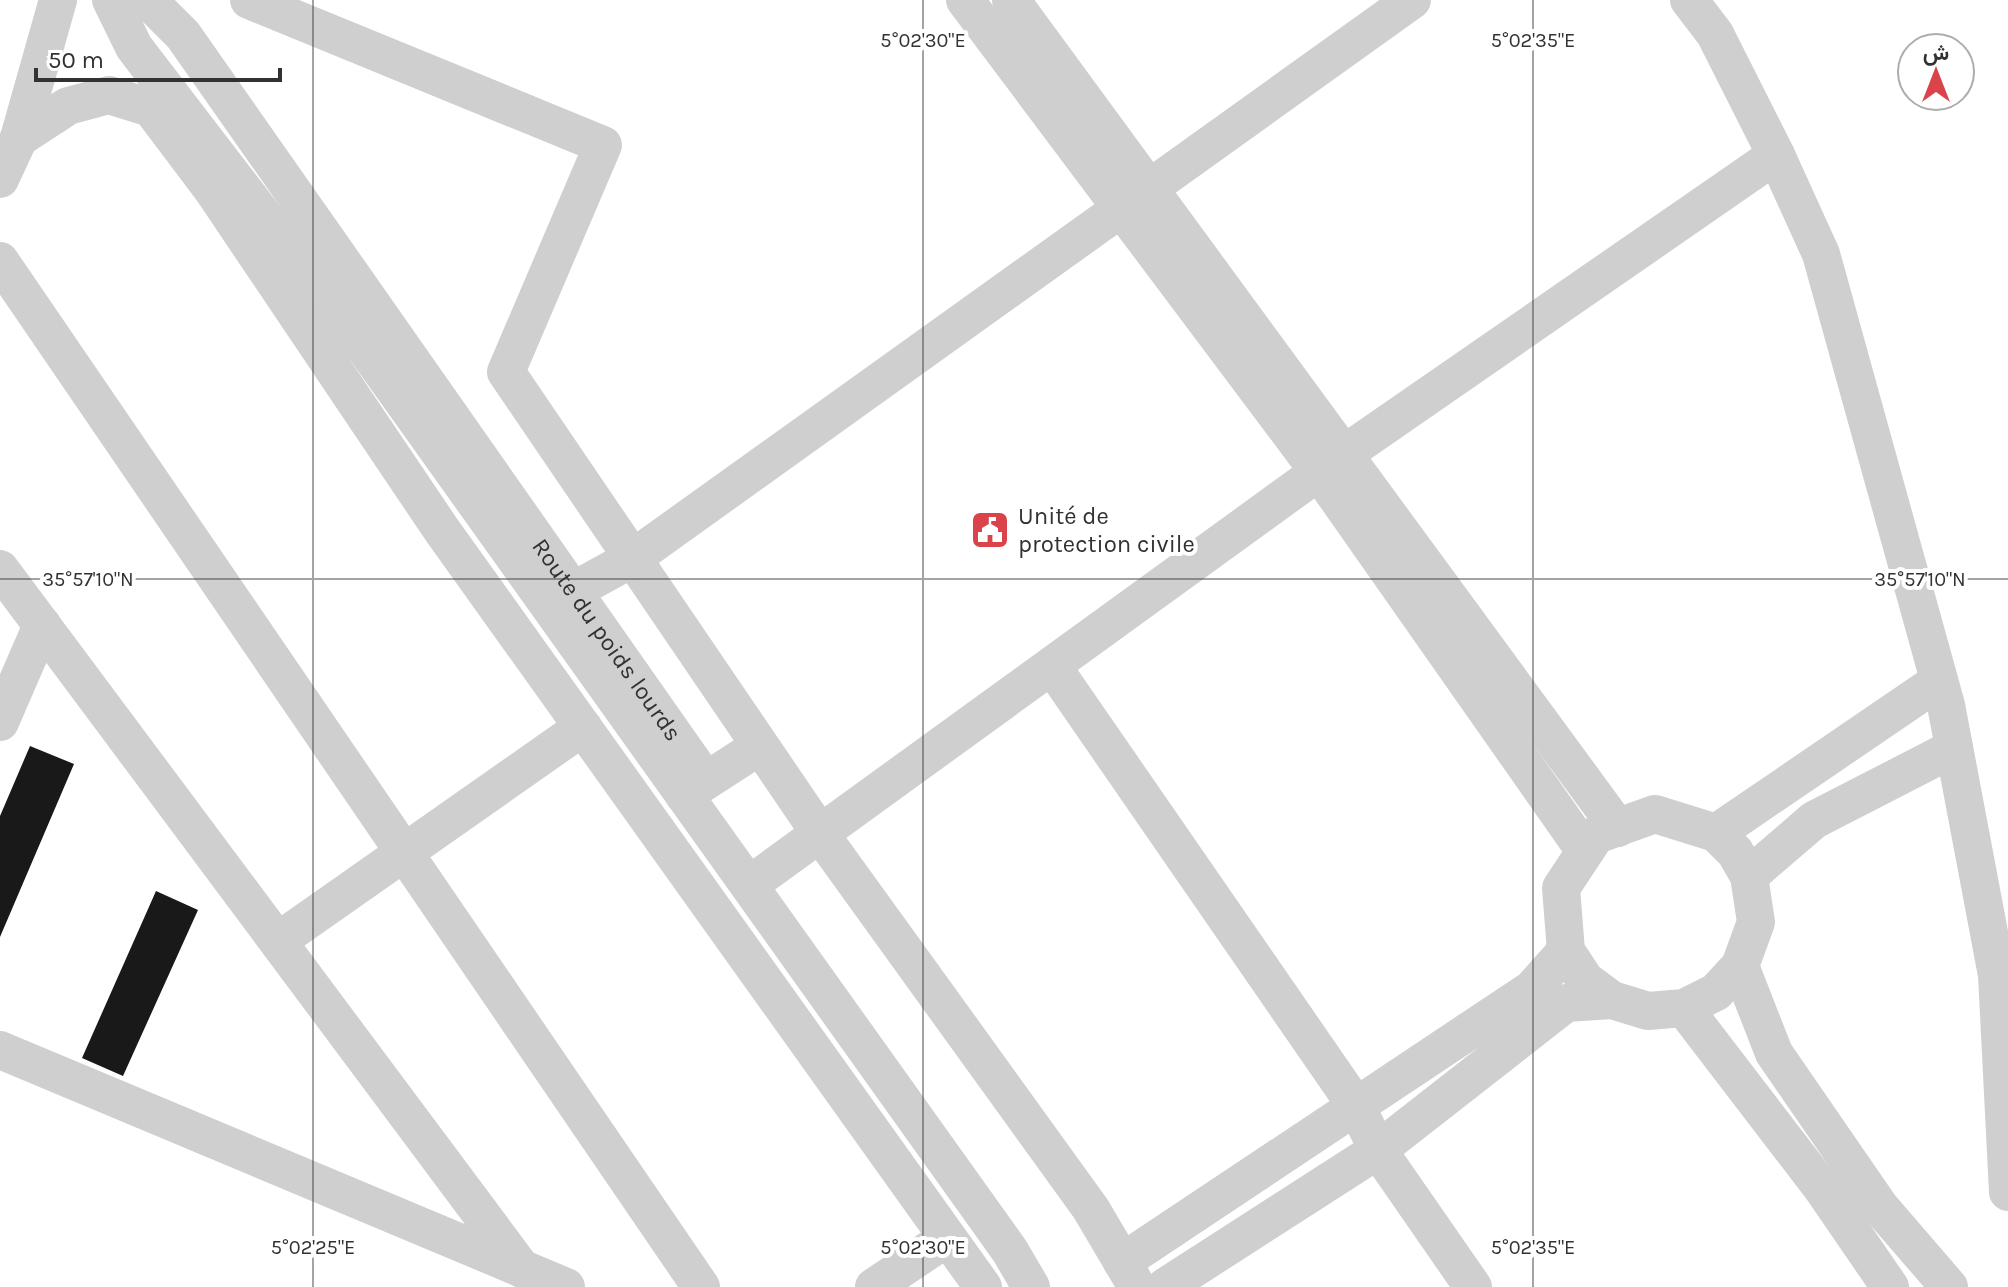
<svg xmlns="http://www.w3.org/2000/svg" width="2008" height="1287" font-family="Karla,Vazirmatn,sans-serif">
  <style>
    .building { fill: #191919 }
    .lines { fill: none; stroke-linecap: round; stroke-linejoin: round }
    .minor { stroke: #cfcfcf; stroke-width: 38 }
    .ticks { fill: none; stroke: #323232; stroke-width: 2; stroke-opacity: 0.45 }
    .labels { text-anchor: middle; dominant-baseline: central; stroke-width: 8; stroke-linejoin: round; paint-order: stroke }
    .poi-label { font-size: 24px; fill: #323232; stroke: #fff; text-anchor: start }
    .street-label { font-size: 24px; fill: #323232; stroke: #fff }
    .ticks-label { font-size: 20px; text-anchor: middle; fill: #323232; stroke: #fff; stroke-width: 8; stroke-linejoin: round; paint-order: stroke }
  </style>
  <rect width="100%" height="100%" fill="#fff"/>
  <path class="building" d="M30,746L74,764L0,937V816Z
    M156,891L198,910L123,1076L82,1058Z"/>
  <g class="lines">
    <g class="minor">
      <path d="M111,0L134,47L367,351L1010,1251L1031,1287"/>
      <path id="s1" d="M148,0L183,35L697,768"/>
      <path d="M249,0L603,145L506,372L821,835L1091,1209L1137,1287"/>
      <path d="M965,0L1319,472L1585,851"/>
      <path d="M1011,0L1618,828"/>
      <path d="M1689,0L1715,34L1776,155L1821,254L1946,705L1997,975L2008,1192"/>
      <path d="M19,138L68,106L109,95L151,108L212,189L441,529L983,1287"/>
      <path d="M0,179L19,138L58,0"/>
      <path d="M0,261L701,1287"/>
      <path d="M0,569L522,1269"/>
      <path d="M555,609L573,591L633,558L1412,0"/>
      <path d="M1052,666L1356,1106L1378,1150L1473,1287"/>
      <path d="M0,722L42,625"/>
      <path d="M684,795L760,746"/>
      <path d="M1716,833L1939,681"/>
      <path d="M1749,876L1814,820L1954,748"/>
      <path d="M749,885L1331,463L1776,155"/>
      <path d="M278,941L583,727"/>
      <path d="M1740,966L1774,1053L1880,1207L1949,1287"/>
      <path d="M1684,1008L1822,1188L1890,1287"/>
      <path d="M0,1050L566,1287"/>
      <path d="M1122,1262L1532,989L1566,951"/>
      <path d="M874,1287L947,1238"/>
      <path d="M1165,1287L1378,1150L1566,1003L1612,1000L1648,1011L1684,1008L1716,992L1740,966L1756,922L1749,876L1735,852L1716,833L1655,814L1596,835L1561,888L1566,951L1585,980L1612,1000"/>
    </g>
  </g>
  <path class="ticks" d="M313,0V1287M923,0V1287M1533,0V1287M0,579H2008"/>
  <defs>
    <symbol id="civic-square" viewBox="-11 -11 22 22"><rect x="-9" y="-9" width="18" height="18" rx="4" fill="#da434a" stroke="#fff"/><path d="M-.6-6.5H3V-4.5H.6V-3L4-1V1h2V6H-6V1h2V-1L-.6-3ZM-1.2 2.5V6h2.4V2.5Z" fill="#fff"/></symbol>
  </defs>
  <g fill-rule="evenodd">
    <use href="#civic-square" x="968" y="508" width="44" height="44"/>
  </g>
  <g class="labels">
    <g class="poi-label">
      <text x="1018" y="516">Unité de<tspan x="1018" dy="28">protection civile</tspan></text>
    </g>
    <g class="street-label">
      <text stroke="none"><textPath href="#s1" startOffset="788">Route du poids lourds</textPath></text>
    </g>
  </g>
  <g class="ticks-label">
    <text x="923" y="47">5°02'30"E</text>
    <text x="1533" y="47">5°02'35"E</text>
    <text x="88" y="586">35°57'10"N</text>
    <text x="1920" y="586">35°57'10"N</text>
    <text x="313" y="1254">5°02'25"E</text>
    <text x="923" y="1254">5°02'30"E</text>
    <text x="1533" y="1254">5°02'35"E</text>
  </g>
  <g transform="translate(1936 72)"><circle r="38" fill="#ffffff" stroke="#adadad" stroke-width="2"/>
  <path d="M0-6L14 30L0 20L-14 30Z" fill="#da434a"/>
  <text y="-12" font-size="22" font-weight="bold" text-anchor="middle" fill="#323232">ش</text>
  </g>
  <path d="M36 68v12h244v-12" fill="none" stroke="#323232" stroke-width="4"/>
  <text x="48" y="68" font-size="24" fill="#323232" stroke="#ffffff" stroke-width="6" paint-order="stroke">50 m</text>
</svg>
